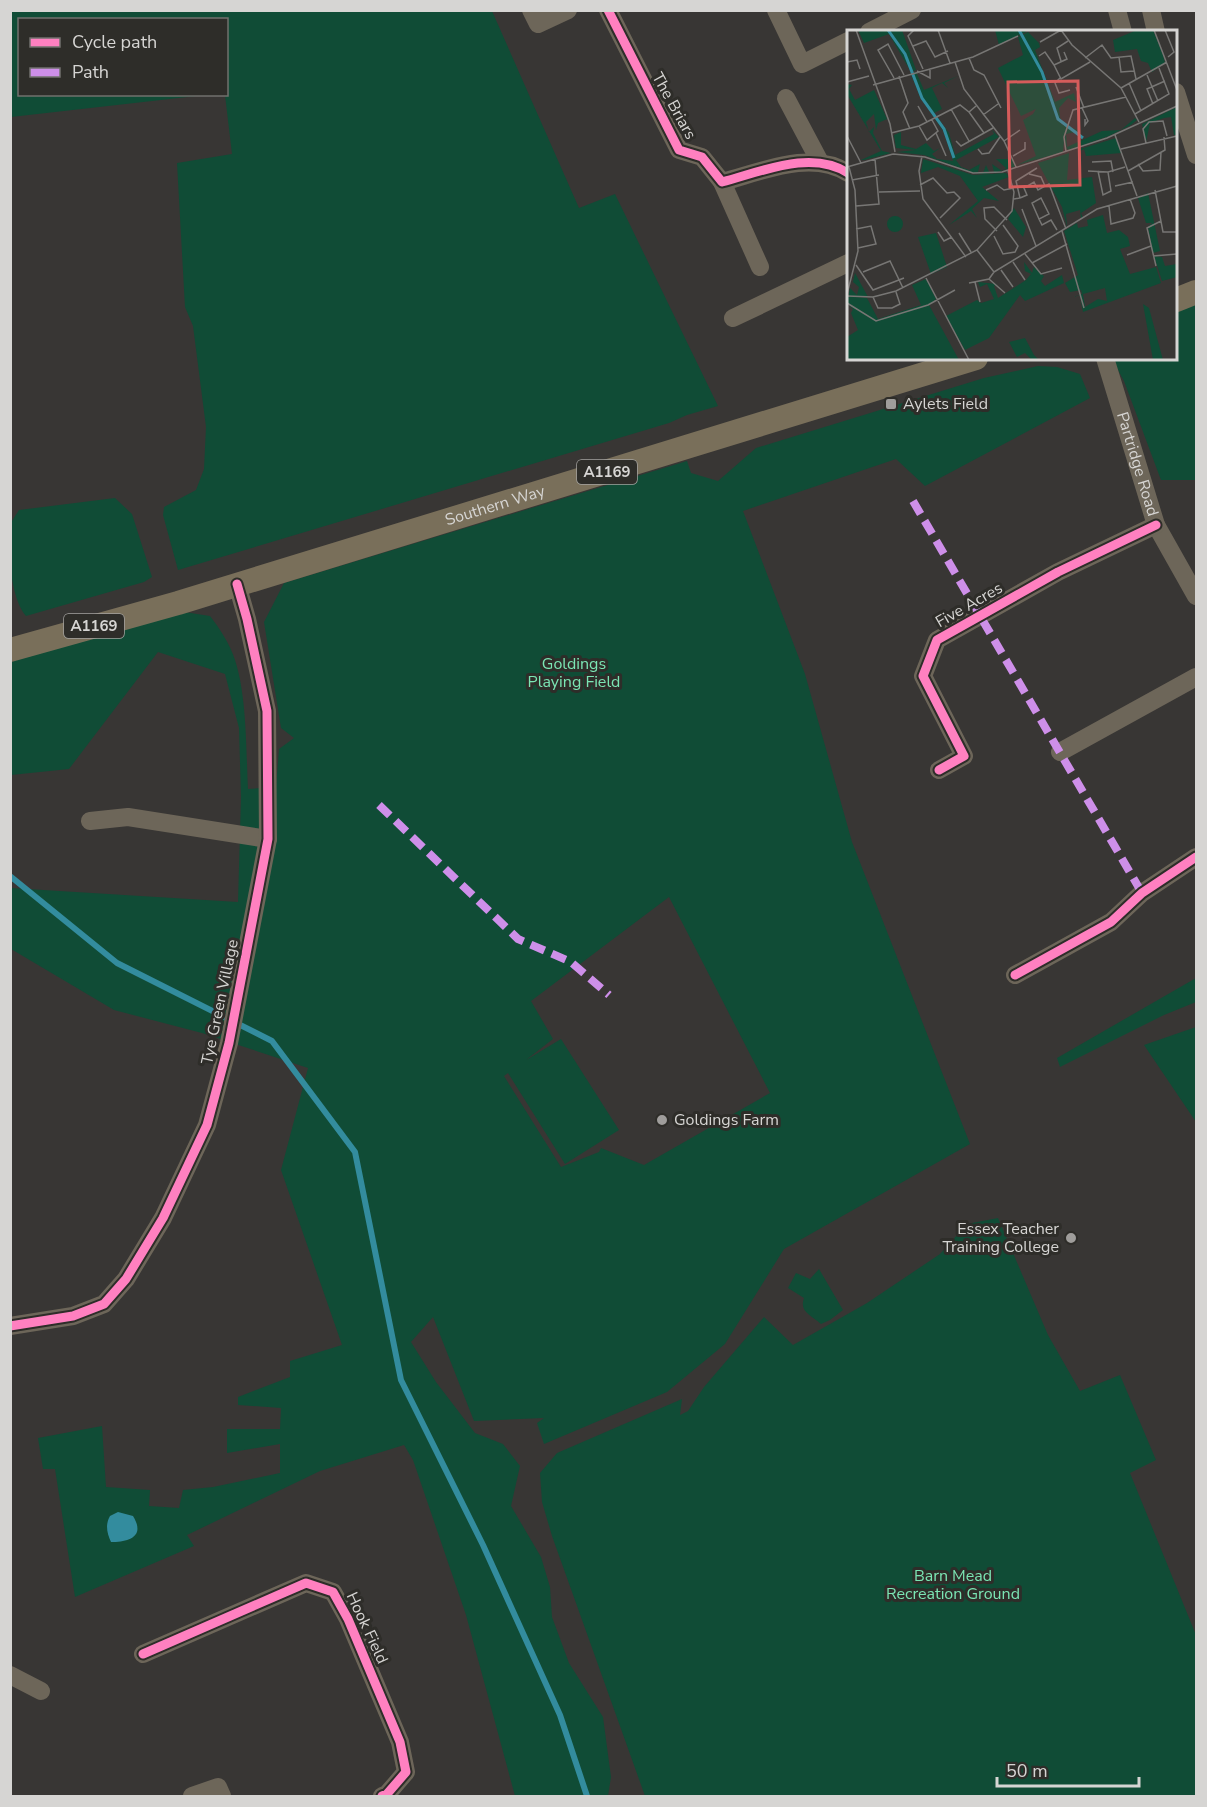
<svg xmlns="http://www.w3.org/2000/svg" width="1207" height="1807" font-family="'Nunito Sans',sans-serif">
  <style>
    .green { fill: #104c36; fill-rule: evenodd }
    .water { fill: #338c9e }
    .lines { fill: none; stroke-linecap: round; stroke-linejoin: round }
    .stream { stroke: #338c9e; stroke-width: 6 }
    .minor { stroke: #6d6659; stroke-width: 18 }
    .major { stroke: #796f5a; stroke-width: 24 }
    .quiet { stroke: #ce8fe9; stroke-width: 8; stroke-dasharray: 15 8; stroke-linecap: butt }
    .cycleway-casing { stroke: #2e2d29; stroke-width: 13 }
    .cycleway { stroke: #ff80c0; stroke-width: 9 }
    .poi-dot { fill: #9f9d9b; stroke: #2e2d29; stroke-width: 2 }
    .labels { text-anchor: middle; dominant-baseline: central; stroke-width: 6; stroke-linejoin: round; paint-order: stroke }
    .shield { fill: #2e2d29; stroke: #a4a3a0; stroke-width: 1.5 }
    .shield-label { font-size: 15px; font-weight: bold; fill: #d6d5d3 }
    .street-label { font-size: 16px; fill: #d6d5d3; stroke: #2e2d29 }
    .poi-label { font-size: 16px; fill: #d6d5d3; stroke: #2e2d29; text-anchor: start }
    .park-label { font-size: 16px; fill: #7be6b4; stroke: #2e2d29 }
    .inset-river { fill: none; stroke: #338c9e; stroke-width: 3 }
    .inset-road { fill: none; stroke: #777674; stroke-width: 1.5 }
    .view { fill: #d65c5b; fill-opacity: 0.15; stroke: #d65c5b; stroke-width: 3 }
    .inset-edge { fill: none; stroke: #d6d5d3; stroke-width: 3 }
  </style>
  <rect width="100%" height="100%" fill="#383634"/>
  <path class="green" d="M10,11H492L579,208L615,194L718,406L687,415L669,423L178,570L163,515L164,507L196,490L204,469L206,427L193,326L185,307L177,163L232,154L225,95L226,20H20V94L205,95L11,117Z
    M1196,294V480H1161L1124,381L1112,359L1176,358V305Z
    M1038,366L1057,367L1080,374L1090,398L925,486L896,459L743,511L805,674L852,842L970,1144L784,1249L725,1344L667,1392L544,1444L537,1423L544,1418L474,1421L433,1317L411,1342L436,1382L475,1433L503,1444L520,1466L511,1506L541,1557L550,1587L552,1617L569,1663L603,1717L611,1777L608,1796H515L466,1615L413,1460L404,1445L320,1471L187,1535L194,1546L75,1597L55,1469H43L38,1438L102,1426L106,1487L150,1490L149,1506L179,1508L183,1490L213,1487L280,1473V1444L227,1453V1429H280L281,1408L238,1405V1397L290,1377V1361L342,1345L281,1170L308,1068L202,1033L114,1010L11,949V888L238,902L241,797L239,728L225,674L158,652L69,769L11,775V662L50,649L184,612L210,616C220,629 230,644 235,660C247,697 246,750 248,789L276,787L279,749L294,738L281,728L264,622L284,583L687,461L691,473L718,481L756,448L984,378ZM669,897L770,1093L644,1165L601,1148L599,1152L561,1167L504,1076L508,1073L565,1164L619,1130L561,1039L526,1060L553,1039L531,1001Z
    M115,498L132,514L152,577L144,582L26,616C11,599 7,551 10,527C11,521 16,515 19,510Z
    M1196,978V1002L1164,1015L1060,1067L1057,1058Z
    M1196,1027V1122L1144,1045Z
    M998,1218L1048,1335L1080,1391L1120,1375L1156,1460L1130,1473L1196,1635V1796H645L552,1536L542,1502L540,1473L557,1453L682,1399L680,1415L688,1411L704,1387L764,1317L793,1345L867,1303L940,1254L967,1224Z
    M819,1269L843,1310L830,1320L821,1324C811,1315 799,1312 804,1298L788,1288L796,1273L810,1279Z"/>
  <path class="water" d="M118,1512L133,1516C146,1537 128,1542 111,1542C107,1533 105,1525 110,1516Z"/>
  <g class="lines">
    <path class="stream" d="M10,876L117,963L272,1041L355,1152L401,1380L483,1545L560,1715L587,1796"/>
    <g class="minor">
      <path d="M531,10L538,24L568,10"/>
      <path d="M608,10L679,150L702,157L722,182C761,172 811,149 848,173"/>
      <path d="M776,10L802,64L848,41"/>
      <path d="M1117,10L1123,32"/>
      <path d="M1151,10L1156,32"/>
      <path d="M869,32L912,10"/>
      <path d="M1176,92L1196,155"/>
      <path d="M786,98L820,162"/>
      <path d="M722,182L760,267"/>
      <path d="M733,318L848,263"/>
      <path id="s1" d="M1105,358L1156,525L1196,596"/>
      <path d="M1060,752L1196,677"/>
      <path d="M939,770L964,756L923,676L937,640L1058,572L1156,525"/>
      <path d="M90,821L128,817L268,839"/>
      <path d="M1015,975L1111,922L1142,893L1196,857"/>
      <path d="M10,1326L73,1316L104,1304L126,1279L163,1218L207,1125L229,1043L268,839L267,711L247,619L237,584"/>
      <path d="M143,1654L306,1583L333,1592L348,1619L400,1742L406,1772L387,1794L382,1796"/>
      <path d="M10,1675L41,1691"/>
      <path d="M192,1796L218,1787L222,1796"/>
    </g>
    <g class="major">
      <path d="M1176,300L1196,292"/>
      <path id="s2" d="M10,650L178,603L976,358"/>
    </g>
    <path class="quiet" d="M913,501L1142,893
      M379,805L518,939L571,962L609,995"/>
    <defs>
      <path id="cycleway" d="M608,10L679,150L702,157L722,182C761,172 811,149 848,173
        M939,770L964,756L923,676L937,640L1058,572L1156,525
        M1015,975L1111,922L1142,893L1196,857
        M10,1326L73,1316L104,1304L126,1279L163,1218L207,1125L229,1043L268,839L267,711L247,619L237,584
        M143,1654L306,1583L333,1592L348,1619L400,1742L406,1772L387,1794L382,1796"/>
    </defs>
    <use href="#cycleway" class="cycleway-casing"/>
    <use href="#cycleway" class="cycleway"/>
  </g>
  <g class="poi-dot">
    <rect x="885" y="398" width="12" height="12" rx="3"/>
    <circle cx="662" cy="1120" r="6"/>
    <circle cx="1071" cy="1238" r="6"/>
  </g>
  <g class="labels">
    <g class="shield">
      <rect x="577" y="460" width="60" height="24" rx="4.5"/>
      <rect x="64" y="614" width="60" height="24" rx="4.5"/>
    </g>
    <g class="shield-label">
      <text x="607" y="472">A1169</text>
      <text x="94" y="626">A1169</text>
    </g>
    <g class="street-label">
      <text transform="translate(674 106) rotate(61)">The Briars</text>
      <text stroke="none"><textPath href="#s1" startOffset="111">Partridge Road</textPath></text>
      <text stroke="none"><textPath href="#s2" startOffset="506">Southern Way</textPath></text>
      <text transform="translate(969 605) rotate(-30)">Five Acres</text>
      <text transform="translate(220 1002) rotate(-78)">Tye Green Village</text>
      <text transform="translate(367 1628) rotate(65)">Hook Field</text>
    </g>
    <g class="poi-label">
      <text x="903" y="404">Aylets Field</text>
      <text x="674" y="1120">Goldings Farm</text>
      <text x="1059" y="1229" text-anchor="end">Essex Teacher<tspan x="1059" dy="18">Training College</tspan></text>
    </g>
    <g class="park-label">
      <text x="574" y="664">Goldings<tspan x="574" dy="18">Playing Field</tspan></text>
      <text x="953" y="1576">Barn Mead<tspan x="953" dy="18">Recreation Ground</tspan></text>
    </g>
  </g>
  <g transform="translate(847 30)">
    <rect width="330" height="330" fill="#383634"/>
    <path d="M11,0H55L69,40L64,42L42,4L17,13ZM148,0H178L179,2L152,15ZM290,0H306L316,25L318,33L305,42L301,33L294,31L290,19L268,22L266,10ZM181,2L192,13L193,17L188,20L208,72L227,63L229,72L221,68L212,78L214,94L233,101L219,104L220,117L255,101L274,100L288,88L290,90L284,95L262,106L222,120L220,119L217,110L216,122L170,135L189,126L176,90L186,84L189,79L174,86L151,38L176,25L171,7ZM69,42L77,60L111,46L97,53L101,58L95,53L85,58L95,79L87,83L102,103L108,125L147,104L145,100L152,107L109,130L114,137L122,140L133,134L131,142L136,143L139,135L142,142H147L145,134L155,141L159,138L149,129H165L169,136L150,142L138,144L127,143L77,125L50,122L69,120L49,118L47,105L54,102V115L69,119L79,113L87,121L93,118L85,124L90,129L106,131L97,102L73,67L64,44ZM0,54L5,55L2,59L8,70L27,60L40,89L31,93L29,100L27,84L19,92L22,102L27,97L26,103L35,121L44,123L17,130H14L34,121L1,66ZM330,77V105H327L324,87L317,88L303,93L299,112L295,94ZM269,108L274,123L239,126L237,119L233,121V119ZM222,123L220,150L245,147L249,173L234,183L236,188H234L233,180L219,184L220,197L215,177L191,133ZM76,129L126,145L159,143L162,147L135,157L152,171L137,168L125,179L130,188L124,181L102,195L131,171L113,146L91,137L74,143ZM301,163L313,221L306,223L301,197L305,193H299L291,168ZM167,178L179,197L176,207L161,189ZM256,185L260,203L272,200L281,207L283,216L273,219L283,244L309,237L314,253L236,282L233,265L226,267L235,264L234,260L223,262L218,253L231,245L217,201L230,193L231,198L241,196L240,190ZM258,258L260,271L251,269L238,277L236,264ZM40 194a8 8 0 1 1 16 0a8 8 0 1 1-16 0ZM89,203L100,237L84,244L71,207ZM307,226L315,227L318,236L330,234V247L315,251ZM177,232L185,243L187,237L197,246L194,251L198,256L215,245L217,253L178,271L173,265L142,308L118,320L99,286L130,270L134,273L147,269L140,254L133,257L131,252L150,254L147,256L151,268L179,250L184,244L178,241ZM8,243L21,267L8,268H20L31,289L74,275L65,255L79,249L89,269L82,275L112,330H0V307L11,300L4,283L6,279L0,273L3,258L10,265L12,257L6,252ZM296,274L302,278L316,330H306ZM178,308L187,325L192,330H185L178,323L170,327L162,312Z" fill="#104c36" fill-rule="evenodd"/>
    <path class="inset-river" d="M41,0L58,24L75,68L97,99L107,128M172,0L195,42L211,89L236,108"/>
    <path class="inset-road" d="M9,0L43,94L48,122M67,0L61,6L76,39M91,0L103,33M214,0L225,15L274,58L292,92M307,0L330,60M318,0L327,22L321,27M193,12L214,0M66,16L79,11L88,27L101,21M192,26L198,22L207,35L220,29L217,22M272,27L274,42L287,41M122,28L127,40L137,45L154,78M238,28L255,15L264,28L284,26L289,49M214,31L210,18L221,11M0,32L10,30L13,39M108,32L117,59L157,111L169,137M207,35L214,49L243,32M70,41L83,48V40M300,45L311,71M52,46L61,73L56,82L63,99M47,48L31,20L41,14L57,45M213,48L208,53L212,63L223,60M0,52L22,46M282,53L294,81M26,55L126,27L171,6M229,57L237,78M274,58L320,32M306,74L300,59L318,51M71,76L80,92M235,78L241,91L238,95V89M104,79L122,111M122,82L137,103M288,84L322,64L312,38M136,85L151,74M72,96L80,110L91,101L85,90M44,103L72,96L113,75L122,82L129,76M89,103L99,126M268,105L290,166M0,106L14,133M109,111L114,116L146,98M157,111L173,100M299,113L296,99L302,92L316,91L320,106M131,119L135,124L142,123L153,107M274,119L330,106M219,122L217,107L226,80L279,67M46,124L78,127L126,143L155,142L260,108L330,76M75,126L72,141L76,169L119,227M166,126L178,119V112M245,132L264,131L266,142M291,134L296,141L313,140L314,122M0,137L46,124M241,141L261,142M251,141L256,165L264,161L261,142L278,137M281,141L318,120L317,107M182,144L194,147L198,156L202,154L219,199M5,150L32,145M73,155L86,148L100,163L107,162L113,168L93,188M268,156L286,152M139,160L150,155L157,160L167,158M308,160L316,202H330M32,162L73,161M173,168L180,165L177,158L187,152L191,160L198,156M167,169L173,168L169,151L190,138M9,176L32,174L28,129M262,176L264,194L286,188L288,183L283,169M175,179L189,216M192,189L185,173L194,168L202,184L192,189L195,195L204,190L210,200M9,199L24,196L29,214L11,218M150,201L138,189L137,178L147,177L160,190M215,201L237,278M91,202L97,211L105,207M112,203L124,222M147,206L156,224L168,222L171,216L156,195M130,220L147,242M178,224L194,244L215,238M280,225L304,216M306,226L330,224M166,232L178,250M185,233L220,214M9,235L26,260L57,248M309,236L300,198L314,191M154,240L166,257M16,242L43,231L56,258M147,242L250,179L330,156M79,248L122,330M142,249L158,263M128,252L133,272M122,253L142,249L147,242M0,264L11,221L8,160L2,137M0,266L26,267L49,261L130,220L165,181L167,162L161,141M26,267L31,278H45L53,274L49,262M0,273L29,291L81,275L108,260"/>
    <path class="view" d="M231,51L233,155L163,157L161,52Z"/>
    <rect width="330" height="330" class="inset-edge"/>
  </g>
  <rect width="1207" height="1807" fill="none" stroke="#d6d5d3" stroke-width="24"/>
  <rect x="18" y="18" width="210" height="78" fill="#2e2d29" stroke="#71706d" stroke-width="1.5"/>
  <rect x="30" y="38" width="30" height="9" fill="#ff80c0" stroke="#71706d" stroke-width="1.5"/>
  <text x="72" y="48" font-size="18" fill="#d6d5d3">Cycle path</text>
  <rect x="30" y="68" width="30" height="9" fill="#ce8fe9" stroke="#71706d" stroke-width="1.5"/>
  <text x="72" y="78" font-size="18" fill="#d6d5d3">Path</text>
  <path d="M997 1777v9h142v-9" fill="none" stroke="#d6d5d3" stroke-width="3"/>
  <text x="1006" y="1777" font-size="18" fill="#d6d5d3" stroke="#2e2d29" stroke-width="4.5" paint-order="stroke">50 m</text>
</svg>
